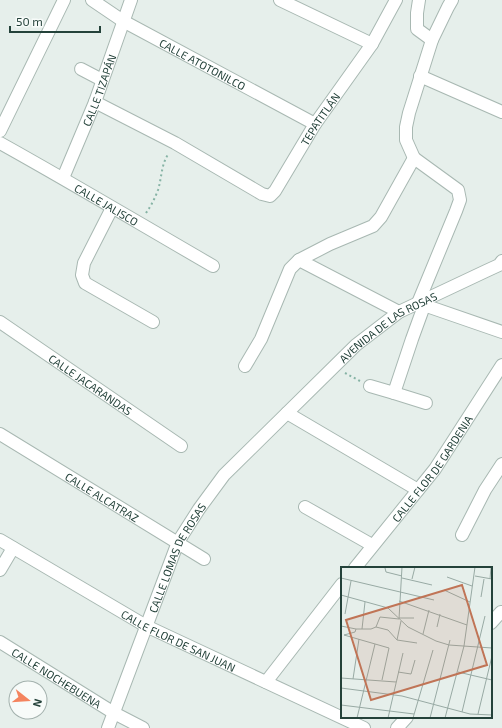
<svg xmlns="http://www.w3.org/2000/svg" width="502" height="728" font-family="'Exo 2',sans-serif">
  <style>
    .lines { fill: none; stroke-linecap: round; stroke-linejoin: round }
    .minor-casing { stroke: #a8b8b2; stroke-width: 14 }
    .path { stroke: #86b3a5; stroke-width: 2; stroke-dasharray: 2 3; stroke-linecap: butt }
    .minor { stroke: #fff; stroke-width: 12 }
    .labels { text-anchor: middle; dominant-baseline: central; stroke-width: 3; stroke-linejoin: round; paint-order: stroke }
    .street-label { font-size: 11px; fill: #24423a; stroke: #f7fbf9 }
    .inset-road { fill: none; stroke: #98aaa4; stroke-width: 1 }
    .view { fill: #c07456; fill-opacity: 0.15; stroke: #c07456; stroke-width: 2 }
    .inset-edge { fill: none; stroke: #24423a; stroke-width: 2 }
  </style>
  <rect width="100%" height="100%" fill="#e6efeb"/>
  <g class="lines">
    <defs>
      <g id="minor">
        <path id="s1" d="M92,0L123,21L315,124"/>
        <path d="M280,0L372,44"/>
        <path d="M419,0L417,13V29L432,40"/>
        <path d="M81,69L102,80"/>
        <path d="M420,76L502,112"/>
        <path id="s2" d="M95,102L175,143L262,194L270,196L275,191L315,124L372,44L396,0"/>
        <path d="M0,131L64,0"/>
        <path id="s3" d="M0,143C72,183 142,225 213,266"/>
        <path d="M414,158L458,190L460,200L456,211L418,303L502,332"/>
        <path d="M414,158L406,140V127L409,113L432,40L448,7L452,0"/>
        <path id="s4" d="M63,178L95,102L131,0"/>
        <path d="M112,208L84,263L82,275L85,283L153,322"/>
        <path d="M399,312L299,260L330,244L373,226L381,217L414,158"/>
        <path id="s5" d="M0,322L181,446"/>
        <path d="M245,366L261,339L290,269L299,260"/>
        <path d="M370,386L394,393L426,403"/>
        <path d="M394,393L412,339L424,306"/>
        <path d="M287,413L418,490"/>
        <path id="s6" d="M0,434L204,559"/>
        <path d="M305,507L372,545"/>
        <path d="M462,535L485,490L502,464"/>
        <path id="s7" d="M0,540L146,626L364,728"/>
        <path id="s8" d="M355,568L435,469L502,365"/>
        <path d="M0,570L13,548"/>
        <path d="M491,623L501,612"/>
        <path id="s9" d="M0,642L114,713L143,728"/>
        <path d="M266,682L342,584"/>
        <path id="s10" d="M108,728L178,542L199,509L224,475L356,345L399,312L486,271L499,265L502,261"/>
        <path d="M397,728L407,717"/>
      </g>
    </defs>
    <use href="#minor" class="minor-casing"/>
    <path class="path" d="M146,213C151,206 155,198 158,190C162,177 161,164 169,153
      M345,373L360,381"/>
    <use href="#minor" class="minor"/>
  </g>
  <g class="labels">
    <g class="street-label">
      <text stroke="none"><textPath href="#s1" startOffset="128">CALLE ATOTONILCO</textPath></text>
      <text stroke="none"><textPath href="#s4" startOffset="95">CALLE TIZAPÁN</textPath></text>
      <text stroke="none"><textPath href="#s2" startOffset="291">TEPATITLÁN</textPath></text>
      <text stroke="none"><textPath href="#s3" startOffset="123">CALLE JALISCO</textPath></text>
      <text stroke="none"><textPath href="#s10" startOffset="502">AVENIDA DE LAS ROSAS</textPath></text>
      <text stroke="none"><textPath href="#s5" startOffset="110">CALLE JACARANDAS</textPath></text>
      <text stroke="none"><textPath href="#s8" startOffset="126">CALLE FLOR DE GARDENIA</textPath></text>
      <text stroke="none"><textPath href="#s6" startOffset="120">CALLE ALCATRAZ</textPath></text>
      <text stroke="none"><textPath href="#s10" startOffset="184">CALLE LOMAS DE ROSAS</textPath></text>
      <text stroke="none"><textPath href="#s7" startOffset="205">CALLE FLOR DE SAN JUAN</textPath></text>
      <text stroke="none"><textPath href="#s9" startOffset="67">CALLE NOCHEBUENA</textPath></text>
    </g>
  </g>
  <g transform="translate(341 567)">
    <rect width="151" height="151" fill="#e6efeb"/>
    <path class="inset-road" d="M44,1L45,5L61,9M134,9L151,12M106,10L131,19M0,11L93,33M61,11L91,18M71,12L74,0M149,12L150,0M103,23L129,35M0,28L47,41L67,60L95,74L108,78L151,81M140,30L143,12M58,34L126,58M4,47L10,14M58,51H73M0,59L15,62H30L35,60M35,60L39,50L58,52L61,0M35,60L47,63L56,73L60,54M96,60L99,47M21,62L24,35M82,67L88,43M3,68L48,81L41,113M3,68L14,65L15,62M56,73L76,76M57,105L70,107L74,93M117,105L151,113M0,111L55,115M12,112L18,72M0,121L61,129L129,147L151,148M0,138L73,147M121,145L144,49M137,147L151,89M16,151L34,77M47,151L62,86M72,151L92,83M89,151L109,73M104,151L123,79L134,0"/>
    <path class="view" d="M121,18L146,98L30,133L5,53Z"/>
    <rect width="151" height="151" class="inset-edge"/>
  </g>
  <g transform="translate(28 700) rotate(107)"><circle r="19" fill="#f7fbf9" stroke="#a3b1ad"/>
  <path d="M0-3L7 15L0 10L-7 15Z" fill="#f4845f"/>
  <text y="-6" font-size="11" font-weight="bold" text-anchor="middle" fill="#24423a">N</text>
  </g>
  <path d="M10 26v6h90v-6" fill="none" stroke="#24423a" stroke-width="2"/>
  <text x="16" y="26" font-size="12" fill="#24423a" stroke="#f7fbf9" stroke-width="3" paint-order="stroke">50 m</text>
</svg>
